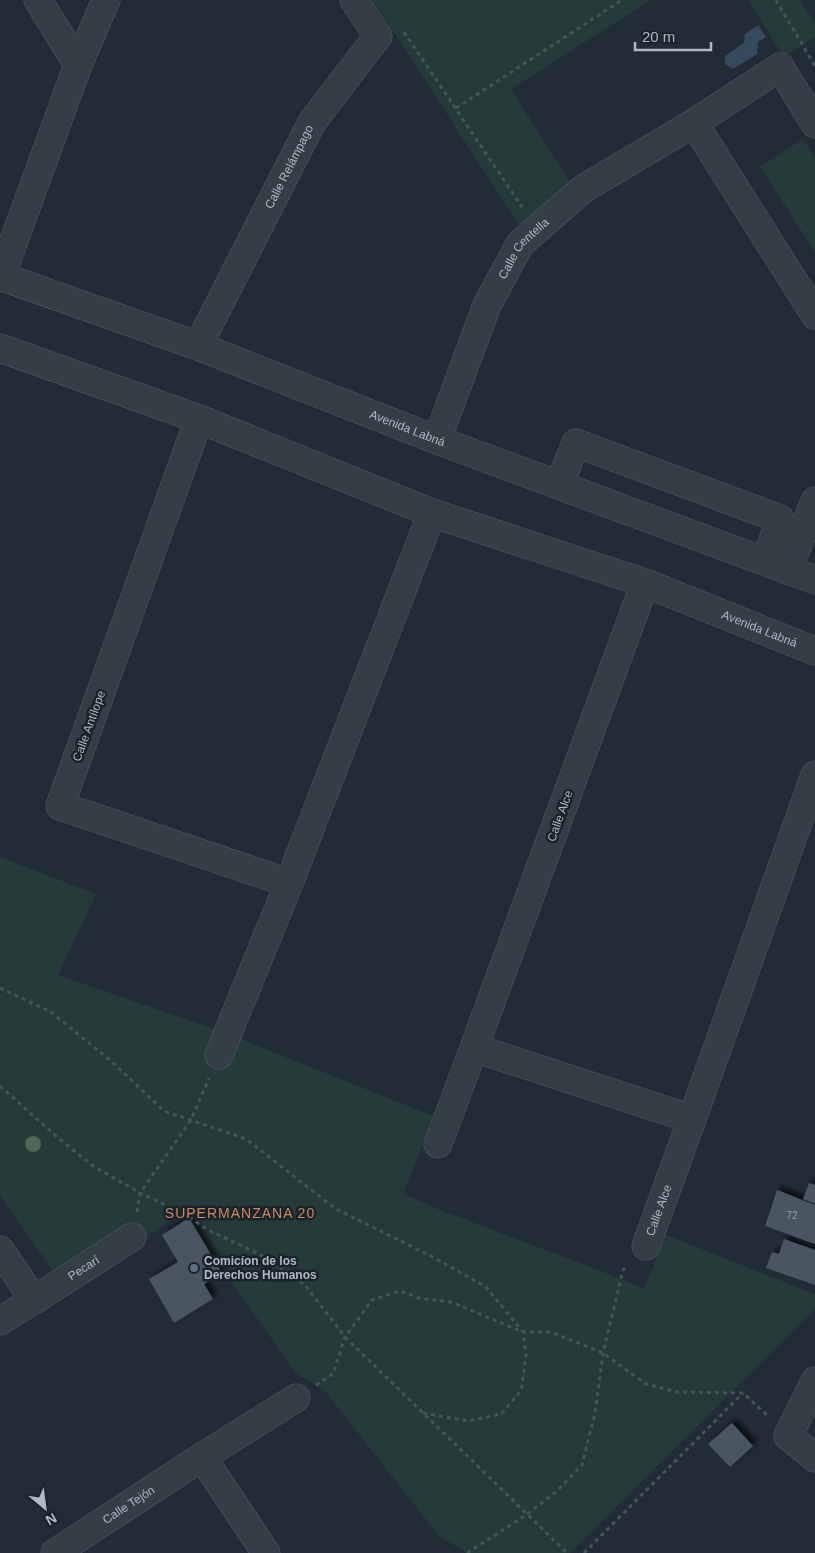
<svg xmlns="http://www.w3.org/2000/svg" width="815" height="1553" font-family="Arial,sans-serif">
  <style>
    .green { fill: #263a39 }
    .water { fill: #36495d }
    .building { fill: #4a5662; filter: url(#shadow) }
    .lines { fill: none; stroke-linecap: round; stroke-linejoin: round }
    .minor-casing { stroke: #525b64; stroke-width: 29 }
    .path { stroke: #435557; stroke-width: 3; stroke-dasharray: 4 4; stroke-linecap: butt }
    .minor { stroke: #353e47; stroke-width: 28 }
    .tree { fill: #4d6759 }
    .service-dot { fill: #5c6f8a; stroke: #1a232b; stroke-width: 2 }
    .labels { text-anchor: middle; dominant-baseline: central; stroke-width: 5; stroke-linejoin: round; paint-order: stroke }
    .number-label { font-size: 10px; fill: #96a0ab }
    .street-label { font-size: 12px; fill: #afb8c3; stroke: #1a232b }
    .poi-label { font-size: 12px; font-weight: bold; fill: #afb8c3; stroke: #1a232b; text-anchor: start }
    .neighbourhood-label { font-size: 14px; letter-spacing: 1px; fill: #cc8962; stroke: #1a232b }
  </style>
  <defs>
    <filter id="shadow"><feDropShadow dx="4.5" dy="-4.5" stdDeviation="2.5" flood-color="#0009"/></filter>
  </defs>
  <rect width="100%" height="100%" fill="#222c36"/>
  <path class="green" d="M373,0H651L511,89L575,190L519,225Z
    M748,0H800L815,23V37L784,57Z
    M803,139L815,158V252L760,167Z
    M0,857L96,894L58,975L220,1031L434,1116L403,1194L438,1209L619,1278L644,1289L666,1235L815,1294V1309L570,1553H467L439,1536L325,1391L295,1372L182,1212L68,1292L0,1196Z"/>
  <path class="water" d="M758,25L766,37L758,42L757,54L733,69L725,64V56L744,43L745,34Z"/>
  <path class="building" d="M809,1183L815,1185V1204L803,1199Z
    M777,1190L815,1205V1244L765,1226Z
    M189,1218L222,1273L204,1284L213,1299L174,1323L149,1279L178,1262L162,1235Z
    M784,1239L815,1250V1285L766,1268L772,1252L779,1254Z
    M732,1423L753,1446L730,1467L708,1444Z"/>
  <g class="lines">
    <defs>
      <g id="minor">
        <path d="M38,0L78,65"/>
        <path d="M694,123L815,315"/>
        <path id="s1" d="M0,276L198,346L437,440L815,580"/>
        <path d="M1,276L78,65L106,0"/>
        <path id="s2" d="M198,346L312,122L378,36L354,0"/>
        <path id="s3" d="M0,348L199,419L432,513L645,583L815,651"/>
        <path d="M199,419L60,806L289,883L432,513"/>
        <path id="s4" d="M437,440L487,305L520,244L583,189L694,123L780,67L815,124"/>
        <path d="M559,485L576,443L780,519L766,561"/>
        <path d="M788,570L815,501"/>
        <path d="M645,583L474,1048L692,1119L815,775"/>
        <path d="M219,1055L289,883"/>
        <path d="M438,1144L474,1048"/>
        <path id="s5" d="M646,1246L692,1119"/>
        <path d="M0,1250L34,1300L0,1321"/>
        <path id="s6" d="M34,1300L132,1237"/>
        <path d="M815,1381L788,1436L815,1458"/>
        <path d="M202,1457L296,1398"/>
        <path id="s7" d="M55,1553L202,1457L266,1553"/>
      </g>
    </defs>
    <use href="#minor" class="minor-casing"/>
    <path class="path" d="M776,0L815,66
      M404,32L522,207
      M456,108L622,0
      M0,988L51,1012L111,1061L164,1111L246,1139L336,1209L431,1256L486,1287L523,1332L526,1355L521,1391L501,1414L468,1421L423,1413
      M0,1086L57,1137L93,1166L140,1193L183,1213L208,1230L259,1254L305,1285L345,1337L567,1553
      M137,1212L140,1193L191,1120L209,1078
      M316,1385L333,1374L345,1337L372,1300L400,1291L419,1298L451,1302L523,1332H551L603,1353L646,1384L677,1392L743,1393L768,1416
      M467,1553L526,1515L557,1491L582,1465L595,1413L603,1353L623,1270L627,1265
      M584,1553L743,1393"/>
    <use href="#minor" class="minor"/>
  </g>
  <circle class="tree" cx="33" cy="1144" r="8"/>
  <circle class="service-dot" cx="194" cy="1268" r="5"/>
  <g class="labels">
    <g class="number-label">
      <text x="792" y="1215">72</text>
    </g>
    <g class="street-label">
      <text stroke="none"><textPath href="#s2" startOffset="201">Calle Relámpago</textPath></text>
      <text stroke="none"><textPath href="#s4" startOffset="212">Calle Centella</textPath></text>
      <text stroke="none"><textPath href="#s1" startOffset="435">Avenida Labná</textPath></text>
      <text stroke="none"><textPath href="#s3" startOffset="810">Avenida Labná</textPath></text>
      <text transform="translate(89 726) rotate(-70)">Calle Antílope</text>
      <text transform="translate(560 816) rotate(-70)">Calle Alce</text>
      <text stroke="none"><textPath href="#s5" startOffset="38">Calle Alce</textPath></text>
      <text stroke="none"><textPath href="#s6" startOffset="59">Pecarí</textPath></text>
      <text stroke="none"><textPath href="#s7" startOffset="88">Calle Tejón</textPath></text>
    </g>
    <g class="poi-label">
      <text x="204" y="1261">Comicíon de los<tspan x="204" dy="14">Derechos Humanos</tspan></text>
    </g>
    <g class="neighbourhood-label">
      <text x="240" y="1213">SUPERMANZANA 20</text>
    </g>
  </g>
  <g transform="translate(45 1508) rotate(151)" stroke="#1a232b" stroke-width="4" paint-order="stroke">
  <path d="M0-4L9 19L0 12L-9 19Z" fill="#afb8c3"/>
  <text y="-8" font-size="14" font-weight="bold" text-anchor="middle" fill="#afb8c3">N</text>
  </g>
  <path d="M635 42v8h76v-8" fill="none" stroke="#afb8c3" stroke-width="2.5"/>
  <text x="642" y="42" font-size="15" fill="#afb8c3" stroke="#1a232b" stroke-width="4" paint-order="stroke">20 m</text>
</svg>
